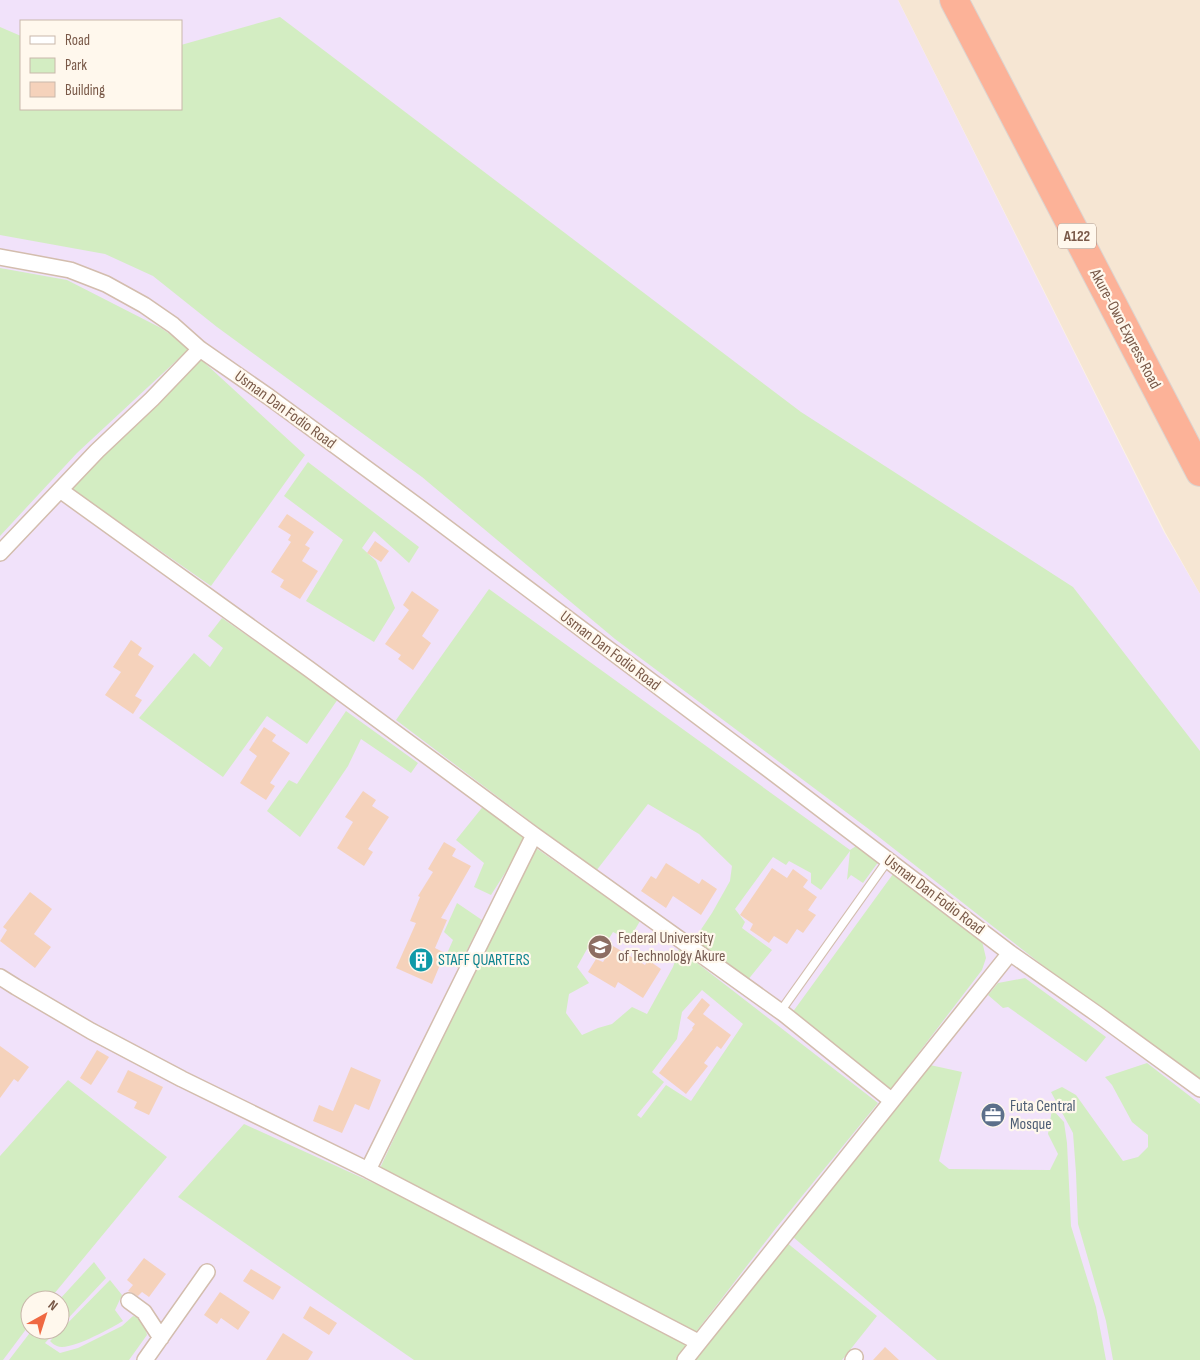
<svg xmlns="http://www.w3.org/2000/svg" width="1200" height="1360" font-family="'Sofia Sans Condensed',sans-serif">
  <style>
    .residential { fill: #f6e6d3 }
    .education { fill: #f1e2fa; fill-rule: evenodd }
    .green { fill: #d3edc2; fill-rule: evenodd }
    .building { fill: #f5d2bb }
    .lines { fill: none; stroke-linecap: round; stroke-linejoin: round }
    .lane-casing { stroke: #d3bdad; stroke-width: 10 }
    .street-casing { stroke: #d3bdad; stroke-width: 18 }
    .highway-casing { stroke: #dcd4cf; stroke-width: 30 }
    .lane { stroke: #fff; stroke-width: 8 }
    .street { stroke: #fff; stroke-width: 15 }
    .highway { stroke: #fcb298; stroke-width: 28 }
    .labels { text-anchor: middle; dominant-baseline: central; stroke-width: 4.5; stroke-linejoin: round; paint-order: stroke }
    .shield { fill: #fff8ed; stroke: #a1897a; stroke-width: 1 }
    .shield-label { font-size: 15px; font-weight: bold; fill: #795948 }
    .street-label { font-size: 16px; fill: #795948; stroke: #fff8ed }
    .education-label { font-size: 16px; fill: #785e54; stroke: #fff8ed; text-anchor: start }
    .culture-label { font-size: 16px; fill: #0d838f; stroke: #fff8ed; text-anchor: start }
    .service-label { font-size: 16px; fill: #4e5e75; stroke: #fff8ed; text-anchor: start }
  </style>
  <rect width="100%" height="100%" fill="#fef4e5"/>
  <path class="residential" d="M898,0H1200V594L1165,532Z"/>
  <path class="education" d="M0,0H898L1164,532L1200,594V1360H0ZM21,21H181V109H21ZM30,1300H60V1330H30Z"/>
  <path class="green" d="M280,17L801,412L1073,587L1200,751V1086L1120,1026L870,830L615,639L422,477L217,327L153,276L105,254L0,235V27L21,36V109H181V45Z
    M0,268L67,280L161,328L190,348L77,453L0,536Z
    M195,354L305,455L211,586L66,485Z
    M308,462L419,547L409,563L374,531L362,548L376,561L395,608L374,642L306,601L343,540L284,496Z
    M489,589L850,850L859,844L879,861L863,883L851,875L847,880L850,851L821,890L811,883V873L789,861L786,865L773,857L735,909L745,922L742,928L772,950L747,981L694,940L712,913L730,881L732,866L699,834L648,804L596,871L396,720Z
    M222,618L338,699L307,744L267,716L223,777L139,718L194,653L210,667L223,648L208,636Z
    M346,711L418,763L411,773L361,739L348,766L300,837L267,811L289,780L297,784Z
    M485,804L528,837L491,895L474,887L484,863L456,840Z
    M536,848L640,921L629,940L613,932L600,953L587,949L577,967L589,983L569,994L566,1013L582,1035L598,1028L612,1024L632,1007L647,1014L673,967L679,949L878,1103L776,1228L696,1332L380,1168L469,979ZM702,990L743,1024L691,1101L666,1085L641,1118L637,1115L664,1082L652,1072L677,1039L682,1012Z
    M893,874L982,941L986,958L982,970L891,1089L792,1013Z
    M457,903L482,920L458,968L445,958L453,940L444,932Z
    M1025,978L1106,1037L1086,1062L1008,1007L1003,1008L988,995L998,983Z
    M1147,1063L1200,1104V1360H1113L1106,1321L1078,1224L1076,1173L1073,1133L1051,1092L1062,1087L1076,1095L1123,1161L1138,1157L1148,1147V1135L1132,1122L1112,1085L1105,1077Z
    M930,1065L962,1072L939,1161L949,1169L1050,1170L1058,1154L1048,1134L1052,1109L1064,1122L1067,1143L1071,1226L1096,1307L1106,1360H937L793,1237L886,1116Z
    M68,1080L167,1157L49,1300H30V1324L3,1360H0V1156Z
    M244,1124L527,1253L696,1341L682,1360H414L178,1197Z
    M786,1242L877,1316L842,1360H692Z
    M94,1262L106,1278L60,1327L59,1300Z
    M110,1280L122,1295L115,1310L123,1321C111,1328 69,1352 57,1346C54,1345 52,1343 50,1341Z
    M133,1316L143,1319L147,1335L129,1360H9L32,1330H57L45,1343L60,1353L78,1348L122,1326Z"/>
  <path class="building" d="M287,514L314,532L305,545L310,548L302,561L318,571L300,599L280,587L284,580L271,572L291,542L288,540L291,535L278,527Z
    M375,541L389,551L381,562L367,553Z
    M412,591L439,610L422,636L431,643L413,670L398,659L401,655L385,644L409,610L403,605Z
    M131,640L142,648L138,655L154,666L135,696L142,700L133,714L105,695L121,672L113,667Z
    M264,727L276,735L272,741L290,753L270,783L275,786L266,800L240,783L257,756L249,750Z
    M363,791L376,800L372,806L389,817L368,849L373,852L364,866L337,848L353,822L345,817Z
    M444,842L456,849L452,856L471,866L441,918L447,920L435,948L445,953L432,984L396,968L416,923L410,921L420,897L418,896L433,872L428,869Z
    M666,863L699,884L702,879L717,889L701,915L673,896L666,908L641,891L651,876L656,879Z
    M772,868L787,878L793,869L808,880L803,887L817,897L808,910L816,915L803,933L797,929L787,944L774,936L769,943L750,930L753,924L740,915Z
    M30,892L52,909L34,934L51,947L35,968L0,941L7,930L3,927Z
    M613,946L645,965L648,960L661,969L643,998L618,982L615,988L588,972L596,959L603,962Z
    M702,998L710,1005L703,1014L731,1035L721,1049L717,1046L704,1063L708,1066L686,1094L659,1073L693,1029L692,1028L695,1024L687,1018Z
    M0,1046L29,1067L18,1082L14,1079L0,1098Z
    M97,1050L109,1057L91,1085L80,1078Z
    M351,1067L381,1080L369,1110L355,1104L342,1133L313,1121L319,1105L333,1111Z
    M128,1070L163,1087L149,1115L134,1108L137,1102L117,1092Z
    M144,1258L166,1274L149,1297L142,1292L138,1296L128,1291L133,1285L127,1280Z
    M251,1269L281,1287L273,1300L243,1281Z
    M220,1292L250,1312L238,1330L221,1318L217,1324L204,1315Z
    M310,1306L337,1323L329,1335L303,1318Z
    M283,1333L313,1352L308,1360H266Z
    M885,1347L899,1360H873Z"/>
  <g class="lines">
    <defs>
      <path id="lane" d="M780,1012L888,860"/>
      <path id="street" d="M0,257L70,270L106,284L144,305L173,325L200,349L269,397L419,507L780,778L1010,953L1097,1014L1200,1089
        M60,490L309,669L534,835L784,1014L891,1100
        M0,553L97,451L152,399L200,349
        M0,977L16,987L91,1031L182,1079L368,1170L698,1342
        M368,1170L534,835
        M129,1301L144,1312L161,1338
        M145,1360L207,1272
        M685,1360L1010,953
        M853,1360L855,1357"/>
      <path id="highway" d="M954,0L1200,472"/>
    </defs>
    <use href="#lane" class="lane-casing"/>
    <use href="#street" class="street-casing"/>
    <use href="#highway" class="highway-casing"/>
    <use href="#lane" class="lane"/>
    <use href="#street" class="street"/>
    <use href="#highway" class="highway"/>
  </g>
  <defs>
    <symbol id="university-disc" viewBox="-11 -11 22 22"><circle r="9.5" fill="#8d6e63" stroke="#fff8ed"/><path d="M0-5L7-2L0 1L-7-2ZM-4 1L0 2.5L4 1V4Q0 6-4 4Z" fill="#fff"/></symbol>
    <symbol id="building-disc" viewBox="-11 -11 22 22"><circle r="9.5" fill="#0f9aa8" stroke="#fff8ed"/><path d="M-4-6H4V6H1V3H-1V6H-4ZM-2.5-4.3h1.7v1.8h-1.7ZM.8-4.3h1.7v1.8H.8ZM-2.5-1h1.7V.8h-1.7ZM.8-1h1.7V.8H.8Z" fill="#fff"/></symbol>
    <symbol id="office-disc" viewBox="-11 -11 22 22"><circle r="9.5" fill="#5c6f8a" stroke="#fff8ed"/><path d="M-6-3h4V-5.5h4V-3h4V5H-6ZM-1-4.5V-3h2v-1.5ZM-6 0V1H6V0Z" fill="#fff"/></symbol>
  </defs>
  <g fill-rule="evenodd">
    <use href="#university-disc" x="586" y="933" width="28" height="28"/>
    <use href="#building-disc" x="407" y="946" width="28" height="28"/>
    <use href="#office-disc" x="979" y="1101" width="28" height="28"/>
  </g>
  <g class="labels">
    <rect class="shield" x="1058" y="223.5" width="38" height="25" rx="4"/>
    <g class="shield-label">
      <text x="1077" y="236">A122</text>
    </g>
    <g class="street-label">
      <text transform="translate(1125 329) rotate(62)">Akure-Owo Express Road</text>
      <text transform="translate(285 410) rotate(36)">Usman Dan Fodio Road</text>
      <text transform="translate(610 651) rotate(37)">Usman Dan Fodio Road</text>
      <text transform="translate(934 895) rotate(37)">Usman Dan Fodio Road</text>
    </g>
    <g class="education-label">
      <text x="618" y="938">Federal University<tspan x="618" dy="18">of Technology Akure</tspan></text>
    </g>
    <g class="culture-label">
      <text x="438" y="960">STAFF QUARTERS</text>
    </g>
    <g class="service-label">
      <text x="1010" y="1106">Futa Central<tspan x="1010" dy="18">Mosque</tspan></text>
    </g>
  </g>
  <rect x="20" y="20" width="162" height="90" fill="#fff8ed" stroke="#c9b8ab"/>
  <rect x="30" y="36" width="25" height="8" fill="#ffffff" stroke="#c9b8ab"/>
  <text x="65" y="45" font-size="15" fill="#795948">Road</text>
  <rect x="30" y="58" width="25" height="15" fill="#d3edc2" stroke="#c9b8ab"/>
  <text x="65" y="70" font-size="15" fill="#795948">Park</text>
  <rect x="30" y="82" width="25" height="15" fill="#f5d2bb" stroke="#c9b8ab"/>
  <text x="65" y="95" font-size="15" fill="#795948">Building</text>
  <g transform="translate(45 1315) rotate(39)"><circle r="24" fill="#fff8ed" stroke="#c9b8ab"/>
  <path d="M0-4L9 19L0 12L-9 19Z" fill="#ef6942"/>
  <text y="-8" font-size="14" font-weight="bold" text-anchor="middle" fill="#795948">N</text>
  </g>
</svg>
